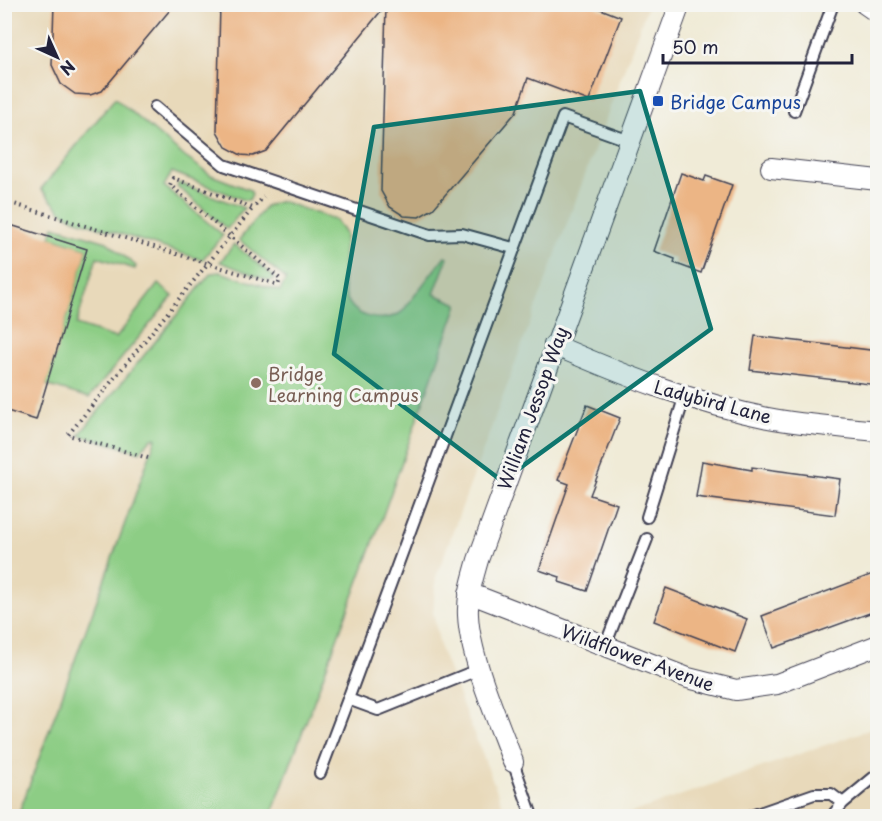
<svg xmlns="http://www.w3.org/2000/svg" width="882" height="821" font-family="'Playpen Sans',sans-serif">
  <style>
    .built { fill: #e8d9ba }
    .green { fill: #8dcd85; stroke: #587860; stroke-width: 1.5 }
    .building { fill: #ecb585 }
    .lines { fill: none; stroke-linecap: round; stroke-linejoin: round }
    .lane-casing { stroke: #414052; stroke-width: 14 }
    .street-casing { stroke: #414052; stroke-width: 22 }
    .path { stroke: #414052; stroke-width: 4; stroke-dasharray: 1.5 4.5; stroke-linecap: butt }
    .lane { stroke: #fff; stroke-width: 10 }
    .street { stroke: #fff; stroke-width: 20 }
    .marked { fill: #0f766e; fill-opacity: 0.2; stroke: #0f766e; stroke-width: 4.5; stroke-linejoin: round }
    .transit-dot { fill: #1a4fb4; stroke: #f6f6f2; stroke-width: 2 }
    .education-dot { fill: #8d6e63; stroke: #f6f6f2; stroke-width: 2 }
    .labels { text-anchor: middle; dominant-baseline: central; stroke-width: 6; stroke-linejoin: round; paint-order: stroke }
    .transit-label { font-size: 18px; fill: #164399; stroke: #f6f6f2; text-anchor: start }
    .education-label { font-size: 18px; fill: #785e54; stroke: #f6f6f2; text-anchor: start }
    .street-label { font-size: 18px; fill: #22223b; stroke: #f6f6f2 }
  </style>
  <rect width="100%" height="100%" fill="#f6f6f2"/>
  <filter id="ink" filterUnits="userSpaceOnUse"><feTurbulence type="fractalNoise" baseFrequency=".0167" numOctaves="2"/><feDisplacementMap in="SourceGraphic" scale="12" xChannelSelector="R" yChannelSelector="G"/><feConvolveMatrix kernelMatrix="1 2 1 2 8 2 1 2 1" color-interpolation-filters="sRGB"/></filter>
  <filter id="wash" filterUnits="userSpaceOnUse"><feTurbulence type="fractalNoise" baseFrequency=".008" numOctaves="4" result="noise"/><feDisplacementMap in="SourceGraphic" scale="24" xChannelSelector="R" yChannelSelector="G"/><feGaussianBlur stdDeviation="1.35" result="paint"/><feColorMatrix in="noise" values="0 0 0 0 0 0 0 0 0 0 0 0 0 0 0 0 0 1.4 0 .05"/><feComposite in="paint" operator="in"/></filter>
  <g filter="url(#wash)">
    <rect width="100%" height="100%" fill="#f0ebd7"/>
    <path class="built" d="M4,5H648L436,577L433,612L441,651L507,816H5Z
      M877,727V816H622Z"/>
    <path class="green" d="M115,98L185,157L211,175L250,190L252,194L249,200H244L172,172L164,186L223,235L202,260L74,219L61,211L41,189Z
      M179,183L244,208L227,229L177,186Z
      M281,201L336,220L345,234C345,252 340,278 346,296C354,319 383,324 402,312L445,256L448,257L434,294L458,304L377,532L271,816H29L19,813L156,438H152L140,452L79,435L211,273L220,272L280,291L286,279L239,240L266,206Z
      M54,226L107,242L136,266L135,269L97,257L76,325L116,338L158,284L173,296L89,398L46,385L87,249L51,237Z
      M234,244L273,276L274,279L270,281L220,262Z"/>
    <g id="blocks">
      <path class="building" d="M54,4H175L102,91L90,95L75,94L61,84L52,65Z
        M220,4H588L621,17L589,101L528,78L516,112L433,209L419,217L404,216L390,207L381,191L386,5L266,151L253,156L241,155L226,147L217,131Z
        M681,173L704,181L706,176L732,185L701,273L674,263L675,259L654,251Z
        M4,223L87,249L36,420L4,410Z
        M755,336L878,351V385L750,370Z
        M587,405L620,418L590,495L617,504L587,591L559,582L560,577L539,570L569,484L558,480Z
        M702,461L752,470V467L840,479L835,515L696,497Z
        M878,572V610L774,648L762,616Z
        M666,588L747,619L735,652L654,621Z"/>
    </g>
  </g>
  <g filter="url(#ink)">
    <use href="#blocks" fill-opacity="0" stroke="#414052" stroke-width="1.5"/>
    <g class="lines">
      <defs>
        <path id="lane" d="M155,107L224,165L430,235L462,234L513,248
          M794,111L833,4
          M647,517L685,395
          M605,646L647,539
          M480,669L378,710L348,699L563,117L630,141
          M513,762L532,816
          M320,773L348,699
          M751,816L814,794H831L843,803L878,774
          M832,816L843,803"/>
        <path id="street" d="M865,4L878,13
          M771,168L878,180
          M554,345C623,375 694,403 768,418C804,425 841,427 878,431
          M469,593L688,678L736,690L777,684L878,645
          M513,762C498,720 470,659 468,615C467,596 473,578 478,560L680,4"/>
      </defs>
      <use href="#lane" class="lane-casing"/>
      <use href="#street" class="street-casing"/>
      <path class="path" d="M4,201L278,285L280,279L170,185L173,178L253,208L264,197
        M148,458L68,435L253,208"/>
      <use href="#lane" class="lane"/>
      <use href="#street" class="street"/>
    </g>
  </g>
  <path class="marked" d="M640,91L711,329L502,481L334,354L374,127Z"/>
  <rect class="transit-dot" x="652" y="95" width="12" height="12" rx="3"/>
  <circle class="education-dot" cx="256" cy="383" r="6"/>
  <g class="labels">
    <g class="transit-label">
      <text x="670" y="101">Bridge Campus</text>
    </g>
    <g class="education-label">
      <text x="268" y="373">Bridge<tspan x="268" dy="21">Learning Campus</tspan></text>
    </g>
    <g class="street-label">
      <text transform="translate(713 401) rotate(15)">Ladybird Lane</text>
      <text transform="translate(532 408) rotate(-70)">William Jessop Way</text>
      <text transform="translate(638 657) rotate(20)">Wildflower Avenue</text>
    </g>
  </g>
  <rect width="882" height="821" fill="none" stroke="#f6f6f2" stroke-width="24"/>
  <g transform="translate(57 57) rotate(135)" stroke="#f6f6f2" stroke-width="4.5" paint-order="stroke">
  <path d="M0-4.5L10 22L0 15L-10 22Z" fill="#22223b"/>
  <text y="-9" font-size="16" font-weight="bold" text-anchor="middle" fill="#22223b">N</text>
  </g>
  <path d="M663 54v9h189v-9" fill="none" stroke="#22223b" stroke-width="3"/>
  <text x="672" y="54" font-size="18" fill="#22223b" stroke="#f6f6f2" stroke-width="4.5" paint-order="stroke">50 m</text>
</svg>
